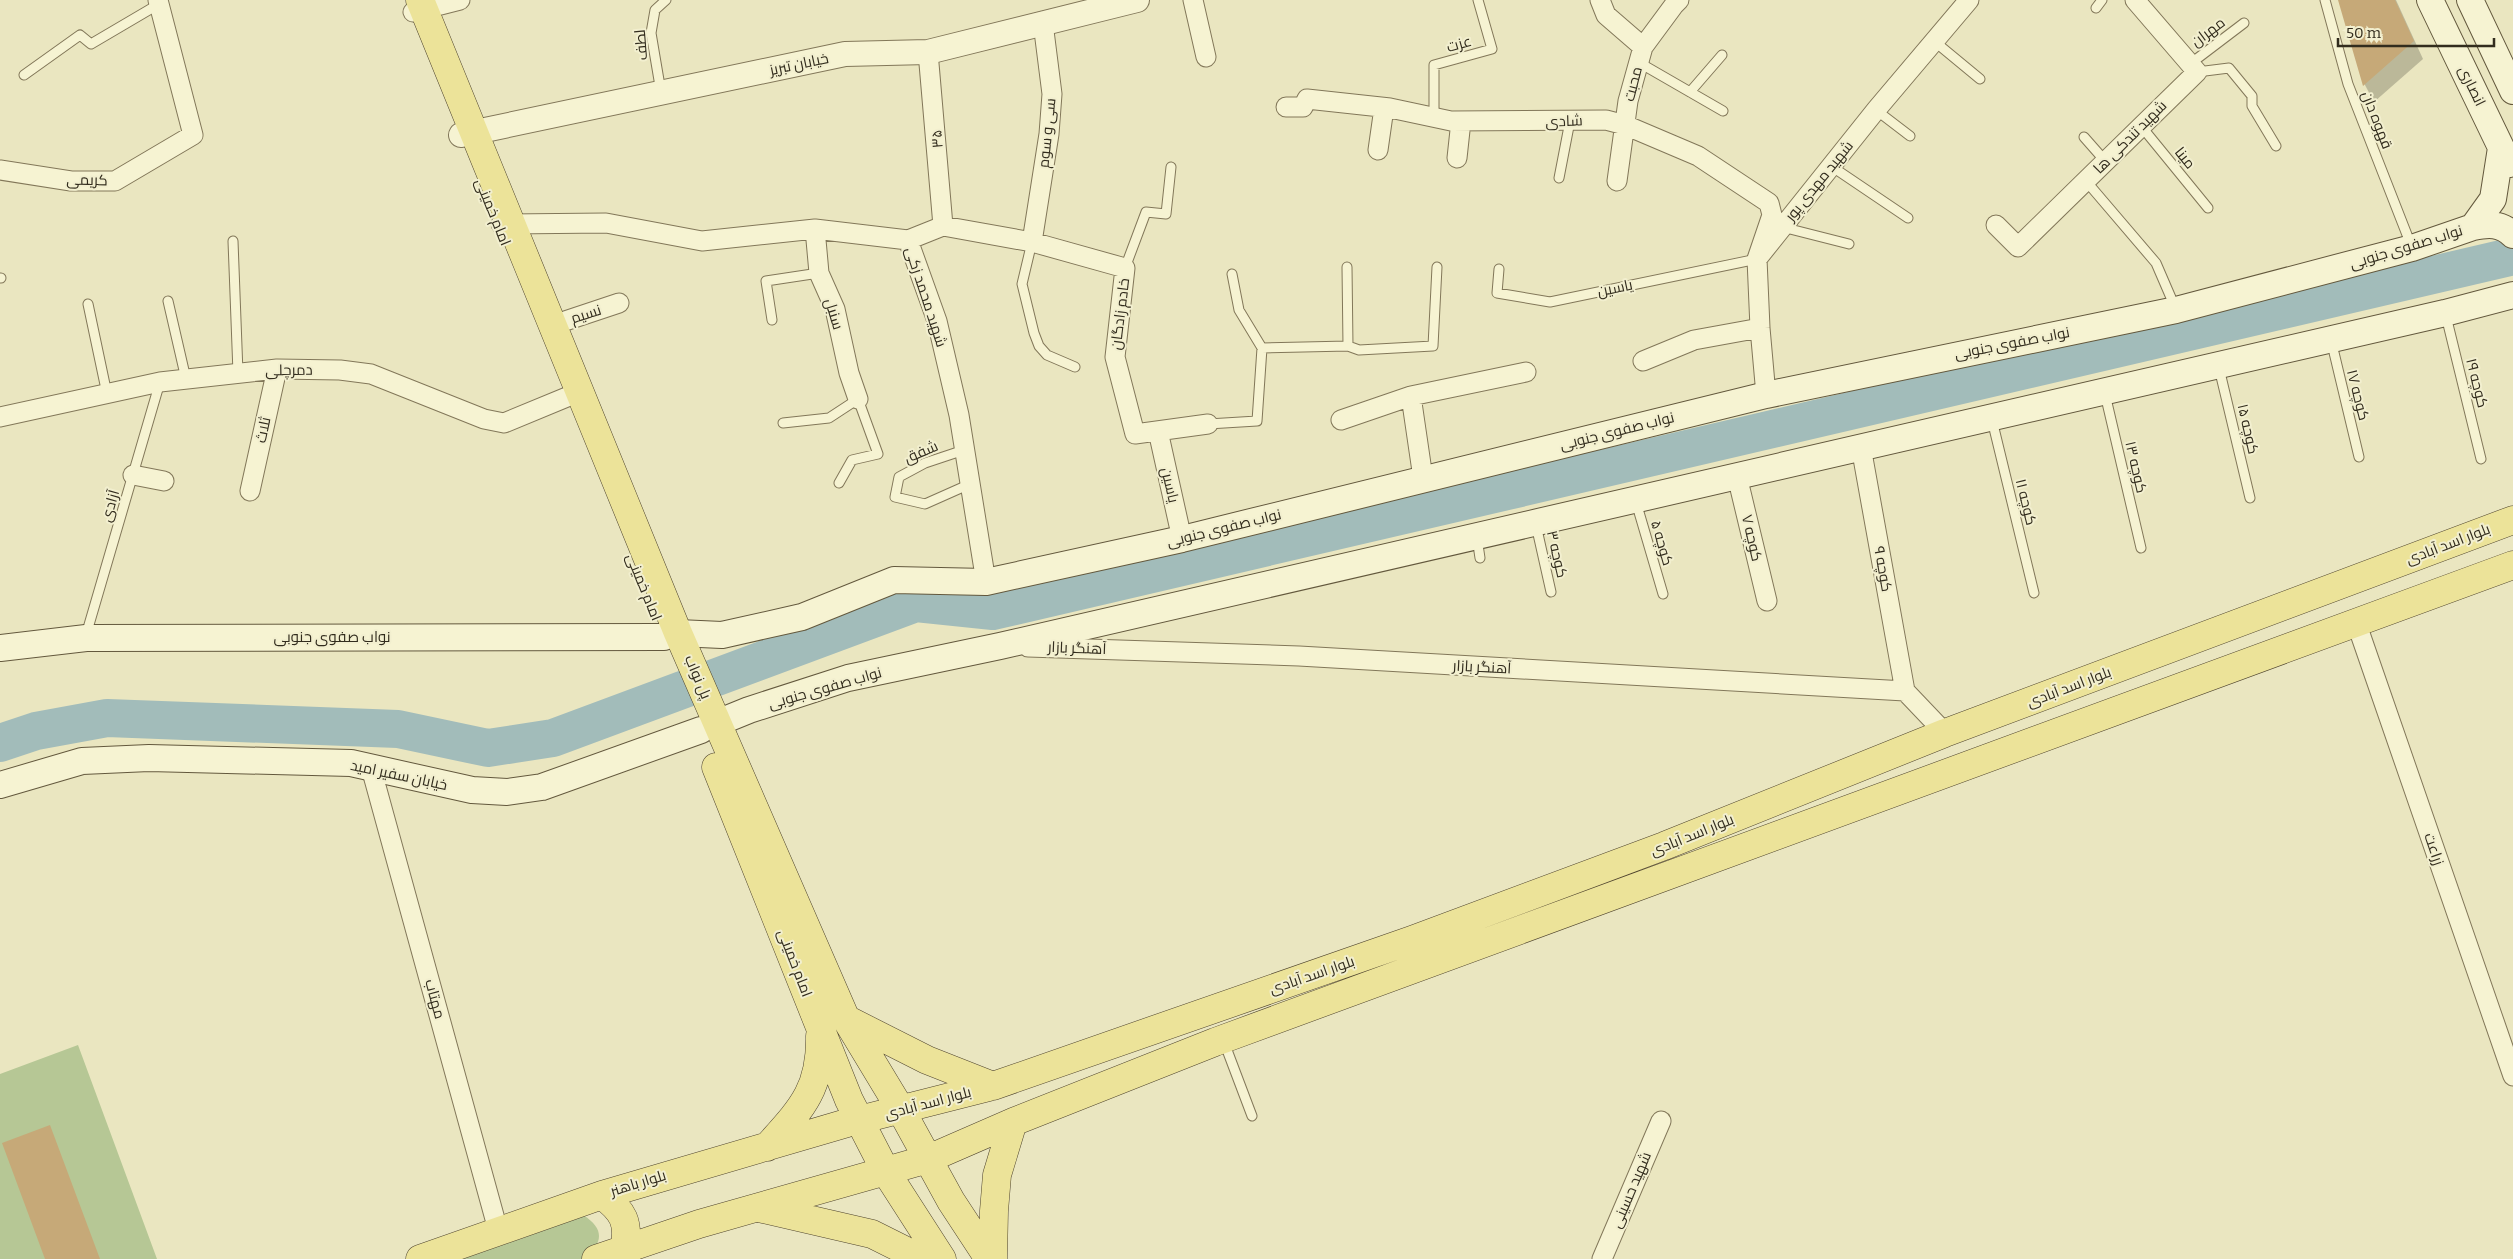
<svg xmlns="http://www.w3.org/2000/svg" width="2513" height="1259" font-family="Bitter,Cairo,serif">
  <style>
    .green { fill: #b6c795 }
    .shadow { fill: #0003 }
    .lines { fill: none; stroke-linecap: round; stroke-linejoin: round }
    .river { stroke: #a2bcba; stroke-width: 38 }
    .building { fill: #c6a978 }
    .service-casing { stroke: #827759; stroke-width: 11 }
    .minor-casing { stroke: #827759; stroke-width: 21 }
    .tertiary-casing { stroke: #827759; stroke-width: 26 }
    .secondary-casing { stroke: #63583d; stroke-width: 28 }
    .primary-casing { stroke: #4f442e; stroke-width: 29 }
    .service { stroke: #f6f3d2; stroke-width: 9 }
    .minor { stroke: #f6f3d2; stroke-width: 19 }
    .tertiary { stroke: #f6f3d2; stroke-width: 24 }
    .secondary { stroke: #f6f3d2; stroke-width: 26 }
    .primary { stroke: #ece399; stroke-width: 28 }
    .labels { text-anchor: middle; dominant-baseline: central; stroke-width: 4; stroke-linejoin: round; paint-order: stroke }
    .street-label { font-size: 15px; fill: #322c1d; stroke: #f2efcf }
  </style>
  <rect width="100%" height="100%" fill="#eae6c0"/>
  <path class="green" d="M78,1045L157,1259H0V1074Z
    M583,1215C605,1229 603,1242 585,1259H424Z"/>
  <path class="shadow" d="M2340,0H2396L2423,59L2374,102L2365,85Z"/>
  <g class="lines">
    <path class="river" d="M0,743L36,731L107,718L398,729L488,748L553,738L916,603L993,611L2510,257"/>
  </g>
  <path class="building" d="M2338,0H2395L2414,41L2363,86Z
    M50,1125L100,1259H45L2,1143Z"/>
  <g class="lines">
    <defs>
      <path id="service" d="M2325,0L2348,84L2411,245
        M2096,8L2102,0
        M1934,41L1980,79
        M1638,62L1723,111
        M2190,64L2244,23
        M2197,72L2229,68L2252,96V106L2276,146
        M24,75L80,35L91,44L159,4
        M661,92L651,33L655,10L666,0
        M1690,92L1722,55
        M1876,110L1910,136
        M1434,118V65L1492,49L1478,0
        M2141,126L2208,208
        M2084,137L2106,162
        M1831,166L1908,218
        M1559,178L1570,121
        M2086,181L2156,263L2175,307
        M1782,227L1849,244
        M233,241L238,373
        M1032,242L1022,284L1034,333L1039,346L1047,355L1075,367
        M1125,268L1146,212L1166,214L1171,167
        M1499,269L1497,293L1550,302L1757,259
        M1232,274L1239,310L1262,348
        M0,278H1
        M168,301L186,379
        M88,304L107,394
        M2446,316L2481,459
        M772,320L766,281L819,273
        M2331,340L2359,457
        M1348,346L1359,350L1433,346L1437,267
        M2219,368L2250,498
        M2105,394L2141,548
        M1992,420L2034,593
        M783,423L829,418L858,399L878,454L852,460L839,483
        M1208,424L1257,421L1262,348L1348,346L1347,267
        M964,450L925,463L899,477L895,497L925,504L970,484
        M1636,502L1663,594
        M1536,525L1551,592
        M1477,538L1480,558
        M86,635L160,382
        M1224,1042L1252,1116"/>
      <path id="minor" d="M1193,0L1206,57
        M1600,0L1606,15L1643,47
        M413,12L460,0
        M928,52L943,226
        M1286,107H1303L1307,99L1390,108L1451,121L1606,120L1625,125L1698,156L1769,203L1772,215L1757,259
        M1378,150L1384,108
        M1457,158L1461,121
        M0,170L71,181H115L193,135L158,0
        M1617,181L1628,101L1643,47L1674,5L1679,0
        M501,224L606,223L702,241L815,229L908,240L937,321L959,415L986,582
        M1996,225L2018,247L2197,72L2135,0
        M815,229L819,273L835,309L849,373L858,399
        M908,240L943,226L1032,242L1125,268L1115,357L1135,434L1208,424
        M1032,242L1049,134L1052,94L1043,23
        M553,325L619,303
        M1643,361L1694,340L1760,328
        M1766,395L1760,328L1757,259L1876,110L1969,0
        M0,417L160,382L277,369L340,370L371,374L484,419L504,423L567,397
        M1341,420L1411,396
        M1158,431L1182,539
        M1861,447L1905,691
        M133,475L164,481
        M1737,476L1767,601
        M1423,478L1411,396L1526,372
        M250,491L277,369
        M2356,622L2513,1076
        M1028,647L1299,656L1905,691L1945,733
        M371,768L498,1230
        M1602,1259L1661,1121"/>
      <path id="tertiary" d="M461,135L845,54L928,52L1137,0"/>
      <path id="secondary" d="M2430,0L2509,164
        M2470,0L2513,91
        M2473,227C2488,224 2501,223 2513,235
        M678,633L722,635L802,617L894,580L986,582L1182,539L1766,395L2176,310L2412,248L2473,227L2493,199L2501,148
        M0,648L86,638L664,637
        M717,723L749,710L848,678L1000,646L2445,313L2513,295
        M0,785L82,761L149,758L351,763L472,790L507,792L542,787L701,730"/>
      <path id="primary" d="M420,0L678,633L846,1019L901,1110L951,1201L989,1259
        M716,767L849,1100L886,1172L942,1259
        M846,1019L927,1060L993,1086
        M767,1147C801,1109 821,1090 820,1036
        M602,1195C623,1211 630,1222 624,1250
        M759,1208L872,1234L922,1259
        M420,1259L602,1195L847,1123L993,1086L1412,940L1664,846L1945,733L2513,520
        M596,1259L699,1224L928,1159L1013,1122L1215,1042L2513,565
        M993,1259L994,1211L997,1175L1013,1122"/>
    </defs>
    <use href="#service" class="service-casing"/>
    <use href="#minor" class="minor-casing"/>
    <use href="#tertiary" class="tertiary-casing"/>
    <use href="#secondary" class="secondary-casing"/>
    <use href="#primary" class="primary-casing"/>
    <use href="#service" class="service"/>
    <use href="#minor" class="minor"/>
    <use href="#tertiary" class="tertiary"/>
    <use href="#secondary" class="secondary"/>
    <use href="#primary" class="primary"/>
  </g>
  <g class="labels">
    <g class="street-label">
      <text transform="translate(2208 32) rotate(-37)">مهران</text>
      <text transform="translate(1459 44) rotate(-16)">عزت</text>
      <text transform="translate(641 45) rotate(-95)">لطف</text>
      <text transform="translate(799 64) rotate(-12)">خیابان تبریز</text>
      <text transform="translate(1633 84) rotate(-76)">محبت</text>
      <text transform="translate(2472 86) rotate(64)">انصاری</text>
      <text transform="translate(2377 120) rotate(69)">قهوه دان</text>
      <text transform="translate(1564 121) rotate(-2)">شادی</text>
      <text transform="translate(1047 133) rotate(-84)">سی و سوم</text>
      <text transform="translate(2130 137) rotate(-45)">شهید تندکی ها</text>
      <text transform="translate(937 139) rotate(-95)">۳۵</text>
      <text transform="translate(2185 158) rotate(51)">مینا</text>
      <text transform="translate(87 180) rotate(1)">کریمی</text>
      <text transform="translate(1819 181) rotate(-51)">شهید مهدی پور</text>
      <text transform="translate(493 212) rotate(68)">امام خمینی</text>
      <text transform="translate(2406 247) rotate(-17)">نواب صفوی جنوبی</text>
      <text transform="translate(1615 288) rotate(-12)">یاسین</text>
      <text transform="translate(926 297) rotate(72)">شهید محمد زکی</text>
      <text transform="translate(586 314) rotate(-18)">نسیم</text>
      <text transform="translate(834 314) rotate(73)">سنبل</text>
      <text transform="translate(1120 314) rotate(-83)">خادم زادگان</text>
      <text transform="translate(2012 343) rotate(-11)">نواب صفوی جنوبی</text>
      <text transform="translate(289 370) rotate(-1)">دمرچلی</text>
      <text transform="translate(2477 383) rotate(76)">کوچه ۱۹</text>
      <text transform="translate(2358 395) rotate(76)">کوچه ۱۷</text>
      <text transform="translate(2248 429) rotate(77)">کوچه ۱۵</text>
      <text transform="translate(263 430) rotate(-78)">ثلاث</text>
      <text transform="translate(1617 431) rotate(-14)">نواب صفوی جنوبی</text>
      <text transform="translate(921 452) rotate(-23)">شفق</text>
      <text transform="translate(2136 467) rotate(77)">کوچه ۱۳</text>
      <text transform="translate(1170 485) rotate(77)">یاسین</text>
      <text transform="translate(2026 502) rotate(76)">کوچه ۱۱</text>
      <text transform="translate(110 506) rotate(-74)">آزادی</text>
      <text transform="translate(1224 528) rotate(-14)">نواب صفوی جنوبی</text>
      <text transform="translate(1752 538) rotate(77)">کوچه ۷</text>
      <text transform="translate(1662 543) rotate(74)">کوچه ۵</text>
      <text transform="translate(2448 544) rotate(-21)">بلوار اسد آبادی</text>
      <text transform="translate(1557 554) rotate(77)">کوچه ۳</text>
      <text transform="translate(1883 569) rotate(80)">کوچه ۹</text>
      <text transform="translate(644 587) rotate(68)">امام خمینی</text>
      <text x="332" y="637">نواب صفوی جنوبی</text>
      <text transform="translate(1077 648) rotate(2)">آهنگر بازار</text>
      <text transform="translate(1482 667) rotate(3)">آهنگر بازار</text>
      <text transform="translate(698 677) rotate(67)">پل نواب</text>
      <text transform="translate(2069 687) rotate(-21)">بلوار اسد آبادی</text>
      <text transform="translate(825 688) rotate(-16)">نواب صفوی جنوبی</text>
      <text transform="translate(399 775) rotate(12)">خیابان سفیر امید</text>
      <text transform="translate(1692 835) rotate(-22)">بلوار اسد آبادی</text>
      <text transform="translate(2434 849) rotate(71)">زراعت</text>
      <text transform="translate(795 963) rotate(69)">امام خمینی</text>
      <text transform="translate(1312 975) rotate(-19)">بلوار اسد آبادی</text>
      <text transform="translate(435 999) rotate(75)">مهتاب</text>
      <text transform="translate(928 1103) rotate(-15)">بلوار اسد آبادی</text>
      <text transform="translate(638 1183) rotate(-17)">بلوار باهنر</text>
      <text transform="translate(1631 1190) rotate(-67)">شهید حسینی</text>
    </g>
  </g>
  <path d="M2338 38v8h156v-8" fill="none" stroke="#322c1d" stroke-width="2.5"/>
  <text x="2346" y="38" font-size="15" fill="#322c1d" stroke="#f2efcf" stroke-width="4" paint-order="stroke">50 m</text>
</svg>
